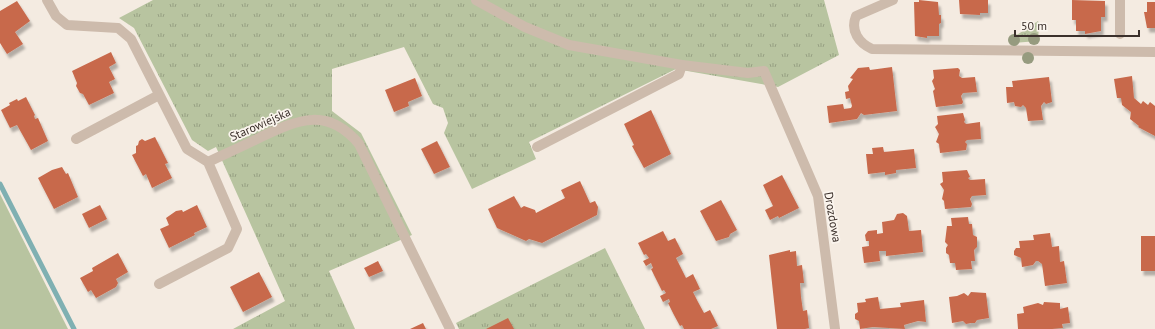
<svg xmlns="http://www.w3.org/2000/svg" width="1155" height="329" font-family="'PT Sans',sans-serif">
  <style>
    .grass { fill: url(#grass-tufts) }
    .garden { fill: #b8c4a0 }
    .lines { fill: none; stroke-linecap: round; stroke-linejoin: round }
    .stream { stroke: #7fb0b2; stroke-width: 5 }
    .building { fill: #c8694b; filter: url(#shadow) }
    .lane { stroke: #cdbbac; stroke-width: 10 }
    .street { stroke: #cdbbac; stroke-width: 10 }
    .tree { fill: #969b7f }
    .labels { text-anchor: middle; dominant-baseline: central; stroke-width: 3.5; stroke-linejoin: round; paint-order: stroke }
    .street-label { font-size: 12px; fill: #3b302b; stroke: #fbf5ee }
  </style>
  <defs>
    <pattern id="grass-tufts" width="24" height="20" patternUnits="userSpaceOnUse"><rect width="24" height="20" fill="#b8c4a0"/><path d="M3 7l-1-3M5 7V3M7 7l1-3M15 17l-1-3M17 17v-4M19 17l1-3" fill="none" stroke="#97a083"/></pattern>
    <filter id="shadow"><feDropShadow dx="2.5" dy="4.5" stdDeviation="1" flood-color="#0004"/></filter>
  </defs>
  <rect width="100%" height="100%" fill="#f4ebe1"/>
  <path class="grass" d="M153,0H824L839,55L778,87L676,69L529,142L536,159L472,189L444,133L448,123L443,108L433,104L404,47L332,69V111L361,133L412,235L329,271L355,329H233L285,301L216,147L208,151L192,140L134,28L119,18Z
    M1038,21L1039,24L1038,41L1014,43L1011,41L1012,38Z
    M605,248L645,329H459L456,323Z"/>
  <path class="garden" d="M0,194L68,329H0Z"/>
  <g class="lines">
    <path class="stream" d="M0,184L74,329"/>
  </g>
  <path class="building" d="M919,0L938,2L939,15H941V23L939,24V36H927V38L915,36L914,2H919Z
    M959,0H988V13H980V15L960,14Z
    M1072,0L1105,1V17H1101V31L1085,34V31H1076V20H1072Z
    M17,1L30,21L15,32L23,44L7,54L0,43V11Z
    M1147,2H1155V28H1147L1144,12H1147Z
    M111,52L116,63L109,67L115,79L109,82L114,93L89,105L83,94L80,93L76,86L77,83L72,71Z
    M869,67L870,70L892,67L897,111L864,115L861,113L857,119L829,123L827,106L843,104L844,109L851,108L852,106L850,98L846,99L845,92L849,91L848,86L853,79L850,78L858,68Z
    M958,68L960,70L959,76L962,78L975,77L977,92L963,93L961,96L963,102L962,104L936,107L933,91L935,89L932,81L934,78L933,70Z
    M1132,76L1134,98L1141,104L1143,101L1148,105L1150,102L1155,106V136L1138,127L1139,126L1130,119L1131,112L1122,105L1121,98H1117L1114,79Z
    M1049,77L1052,102L1046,104L1044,102L1041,106L1043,120L1028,121L1026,108L1023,105L1021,107L1015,106L1014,102L1007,103L1006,87H1013L1012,81Z
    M415,78L422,96L408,102L409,106L394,112L385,90Z
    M26,97L35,115L34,116L35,119L38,118L48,141L31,150L17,125L10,128L1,110L10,105L9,103L17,99L18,101Z
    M651,110L671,154L644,168L632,146L634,145L624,124Z
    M963,113L965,120L964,122L966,124L980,122L981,139L967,140L965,142L967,144L966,150L940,153L939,144L936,142L939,134L935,127L938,124L937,116Z
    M155,137L168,163L165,164L172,178L152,188L146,174L143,176L132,155L136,153V146L138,145L139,141L142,139L145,141Z
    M437,141L450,167L434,174L421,149Z
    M883,147L884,152L914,149L916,168L896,170V173L885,175V172L868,174L866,154H873L872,148Z
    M62,167L66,174L68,173L78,197L54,209L38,178L52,170Z
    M967,170L970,177L968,178L970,180L985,179L986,195L972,196L970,199L972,204L971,207L945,209L944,201L942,199L944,190L940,184L943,182L942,172Z
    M782,175L799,208L779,218L778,216L770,220L765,210L773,206L763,185Z
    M580,181L590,203L595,201L598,207L597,215L542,243L529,239L526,241L497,228L488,209L514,196L521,208L524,206L535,210L536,213L565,198L561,190Z
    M721,200L737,230L730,234L729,237L716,241L700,211Z
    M100,205L107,219L89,228L82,214Z
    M197,205L207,227L194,233L195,235L169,248L160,229L169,225L166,218L176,211L182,210L183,212Z
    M903,213L907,216L909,231L921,230L923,252L886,256V251H879L880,261L864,263L862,247L869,246V241H866L865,235L868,231L877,230V234L883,233L882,222L894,220L897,214Z
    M968,217L969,224H972L973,235L977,237V247L974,250L975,261H971L972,269L956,270L955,263H950L949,255L946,253V248L948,245L945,242L947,226H952L951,218Z
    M663,231L668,241L675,238L683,254L676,258L686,278L693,274L700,289L693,292L698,302L704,313L710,310L718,326L711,329H684L682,325L680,326L674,315L668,303L670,302L669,299L663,302L660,296L666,293L664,290L662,291L651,269L653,268L651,263L646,266L643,261L649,258L646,254L644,255L638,243Z
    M1050,233L1052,247L1059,246L1060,262L1064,261L1067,283L1045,286L1042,264L1038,261H1036L1033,265L1022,267L1021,258L1014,255V251L1016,248H1020L1019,241L1034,240L1033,235Z
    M1141,236H1155V271H1141Z
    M790,250V252L796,251L797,266L802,265L804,283H800L801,297L803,311L807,310L809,328L805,329H777L769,255Z
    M118,253L128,272L116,279L118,283L116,287L96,298L91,290L88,292L80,278L93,271L92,268Z
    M378,261L383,271L369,277L364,268Z
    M259,272L272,297L243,312L230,287Z
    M971,292L986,293L989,318L977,320L975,323H971L966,324L963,321L952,323L949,297L957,296L964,293L968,296Z
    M878,297L880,309L901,307L900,303L924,300L926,322L918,321L904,325L905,329L873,327L860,329L859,321L855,319V314L858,312L857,303L866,302L865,299Z
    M1044,302L1060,303V309L1068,307L1070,323L1062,324L1063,328L1052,329H1018L1017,314L1024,313L1023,307L1038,303L1043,305Z
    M508,318L514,329H486Z
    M423,323L426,329H410Z"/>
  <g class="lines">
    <path class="lane" d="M537,147L679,74L682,65"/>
    <path class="street" d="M47,0L56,16L67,25L118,28L131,39L187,149L208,162C225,154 243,146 261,137C299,119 328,107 359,144L450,329
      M476,0L525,27L569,45L682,65L748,73L764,71L818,196L835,329
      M893,0L856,16C850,31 859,43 872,49L1155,52
      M1120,0V34
      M76,139L159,95
      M159,284L228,248L237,229L208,162"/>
  </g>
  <g class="tree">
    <circle cx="1034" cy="39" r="6"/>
    <circle cx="1014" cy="40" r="6"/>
    <circle cx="1028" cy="58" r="6"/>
  </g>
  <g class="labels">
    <g class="street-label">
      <text transform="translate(260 124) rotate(-24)">Starowiejska</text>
      <text transform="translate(833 217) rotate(80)">Drozdowa</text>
    </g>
  </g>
  <path d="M1015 30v6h124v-6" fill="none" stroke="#3b302b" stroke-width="2"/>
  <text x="1021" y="30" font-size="12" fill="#3b302b" stroke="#fbf5ee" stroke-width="3" paint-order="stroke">50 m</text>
</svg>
